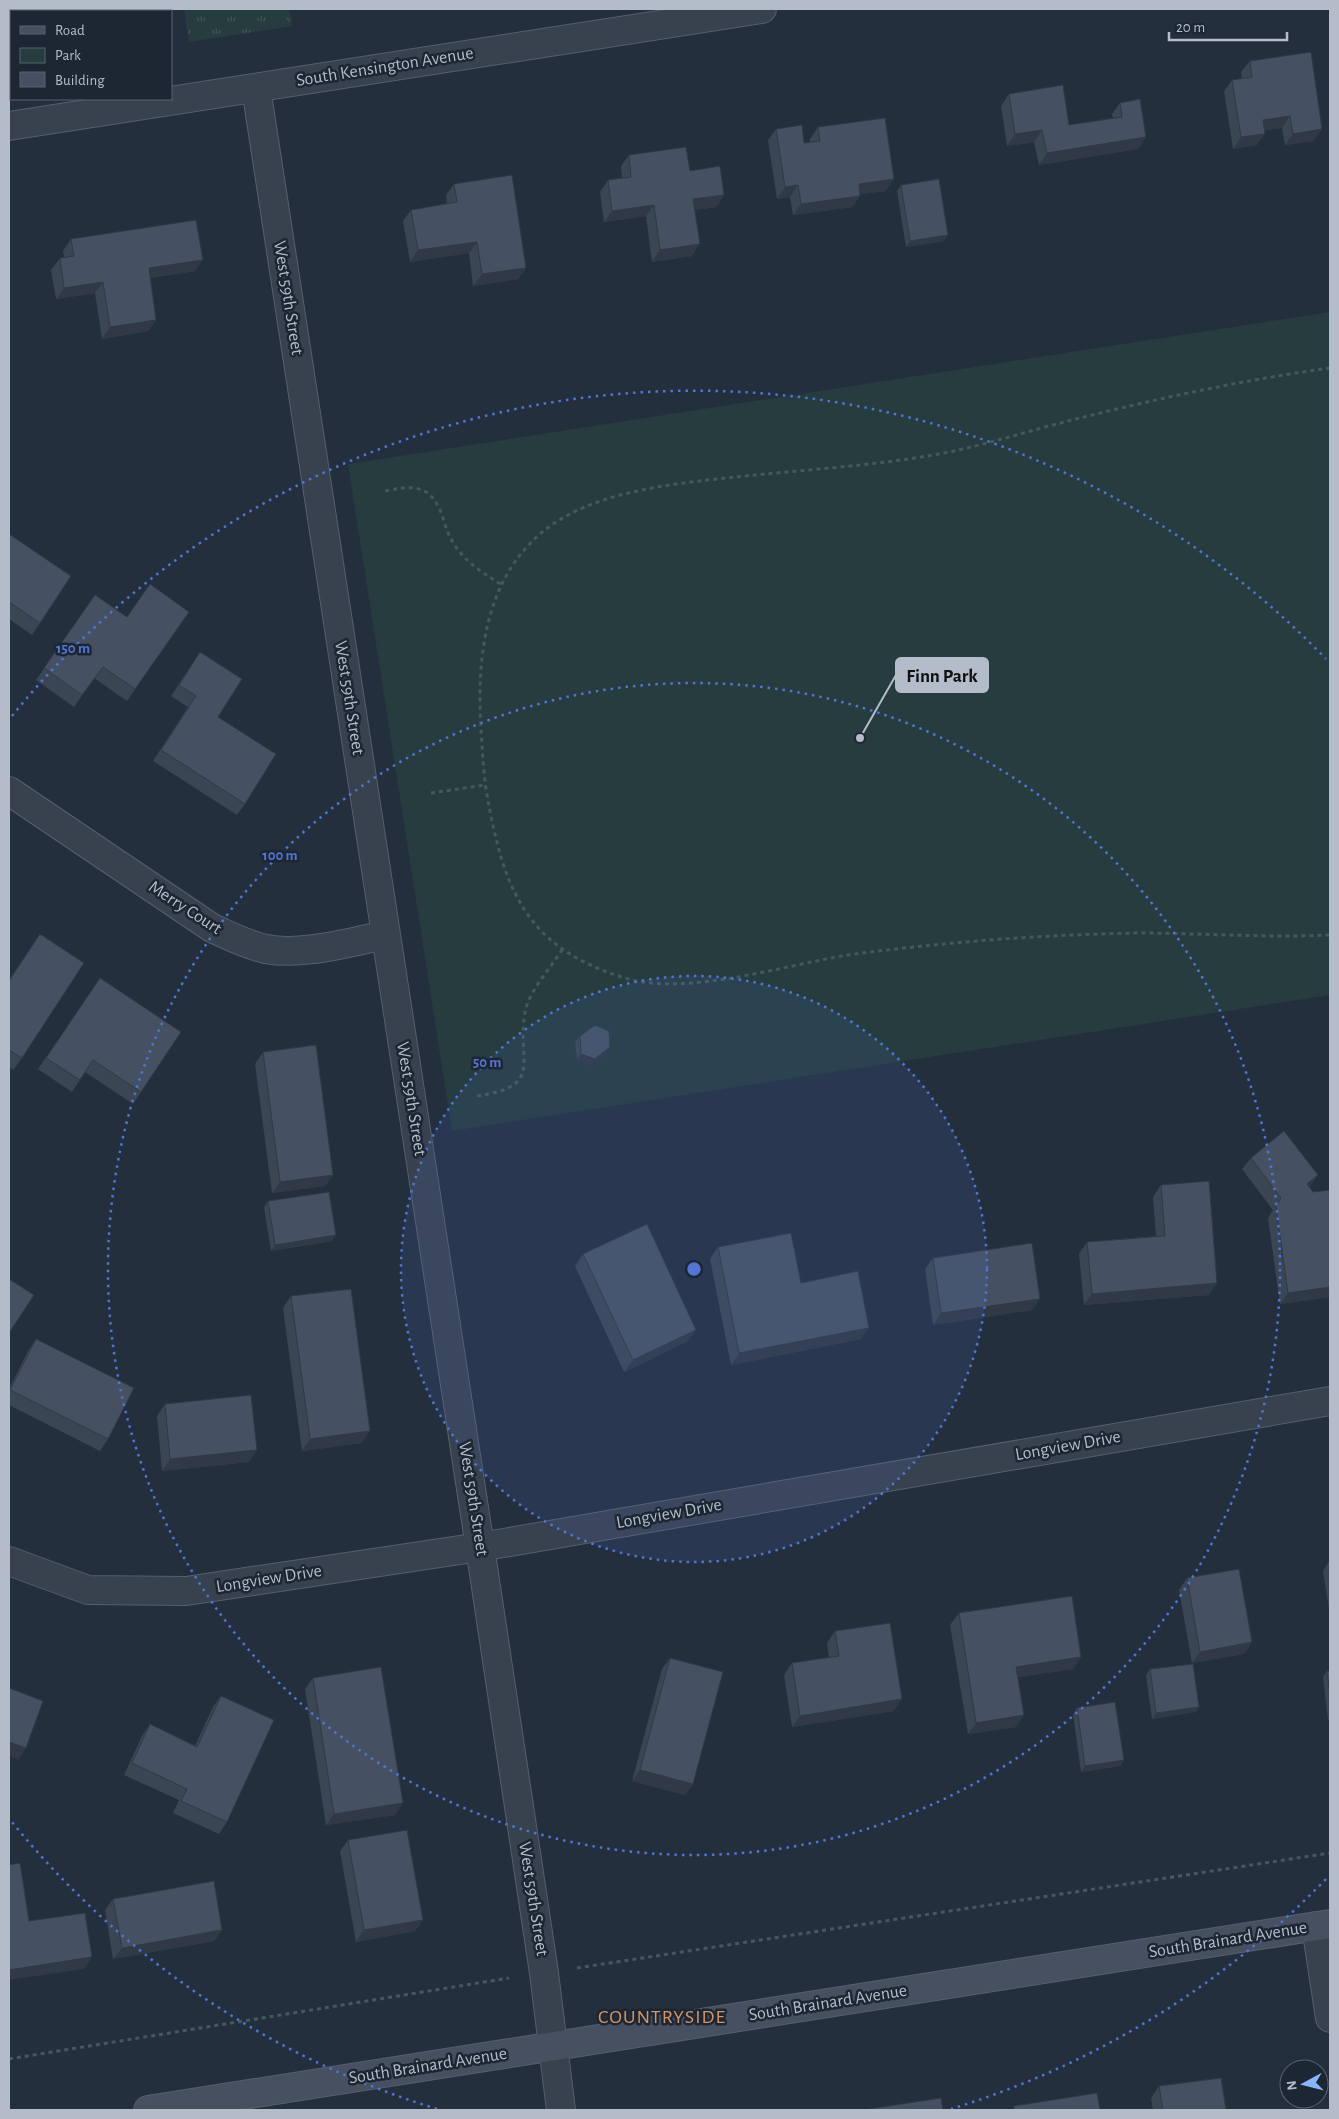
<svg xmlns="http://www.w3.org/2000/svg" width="1339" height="2119" font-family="'Alegreya Sans',sans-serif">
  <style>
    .grass { fill: url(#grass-tufts) }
    .park { fill: #263c3f }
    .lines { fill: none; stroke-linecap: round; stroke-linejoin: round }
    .street-casing { stroke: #565f6c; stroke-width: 30 }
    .secondary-casing { stroke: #565f6c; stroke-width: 30 }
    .path { stroke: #44595c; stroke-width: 3; stroke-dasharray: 4 4; stroke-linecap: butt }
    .street { stroke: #38414e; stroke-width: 28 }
    .secondary { stroke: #465061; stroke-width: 28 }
    .wall { fill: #3b4654 }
    .shaded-wall { fill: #303945 }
    .building { fill: #455162; stroke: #303945 }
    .ring { fill: none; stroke: #5274d3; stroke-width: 2.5; stroke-dasharray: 2.5 5 }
    .labels { text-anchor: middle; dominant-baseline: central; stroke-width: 5; stroke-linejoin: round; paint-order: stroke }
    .street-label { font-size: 18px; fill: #b4bcc9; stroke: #1d2633 }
    .quarter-label { font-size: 20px; letter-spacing: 1px; fill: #d59563; stroke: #1d2633 }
    .centre { fill: #5274d3; stroke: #1d2633; stroke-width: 2.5 }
    .ring-label { font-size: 15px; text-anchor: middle; font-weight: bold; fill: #5274d3; stroke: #1d2633; stroke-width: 5; stroke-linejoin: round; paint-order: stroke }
    .leader { fill: none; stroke: #b4bcc9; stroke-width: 2 }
    .callout-dot { fill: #b4bcc9; stroke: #1d2633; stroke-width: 2 }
    .callout { fill: #b4bcc9; stroke: #b4bcc9; stroke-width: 2 }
    .callout-label { font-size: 19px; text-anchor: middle; font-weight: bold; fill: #111 }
  </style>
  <defs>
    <pattern id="grass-tufts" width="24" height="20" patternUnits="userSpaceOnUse" patternTransform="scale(1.25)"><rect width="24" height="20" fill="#263c3f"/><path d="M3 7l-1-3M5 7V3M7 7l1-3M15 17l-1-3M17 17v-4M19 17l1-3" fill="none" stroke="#435659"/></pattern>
  </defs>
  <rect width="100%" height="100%" fill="#242f3e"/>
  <path class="grass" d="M184,9H289L292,26L189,42Z"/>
  <path class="park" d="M1330,312V995L452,1131L348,464Z"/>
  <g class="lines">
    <defs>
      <path id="street" d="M256,88L480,1547L544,1973L561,2110
        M9,126L762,9
        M9,791L212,928C230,936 247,945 266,949C303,956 349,942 386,935
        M9,1561L88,1590L186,1591L480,1547L1330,1401
        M1316,1926L1330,2018"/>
      <path id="secondary" d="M148,2110L1330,1924"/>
    </defs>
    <use href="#street" class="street-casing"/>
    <use href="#secondary" class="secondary-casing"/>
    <path class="path" d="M1330,368C1236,381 1141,402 1049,426C1012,436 976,447 939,454C872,466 802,470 735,477C672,484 590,491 540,534C480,586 476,671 482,744C483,761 484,778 487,795C504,890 526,948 625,978C685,997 785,965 848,955C899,948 950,943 1002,939C1046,936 1090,934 1135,933C1200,933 1265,938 1330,935
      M385,491C410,486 428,483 440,510C444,520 446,530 451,539C464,562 480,571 502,585
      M431,793L485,785
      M477,1096C546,1086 516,1061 525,1012C528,993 551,967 562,950
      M577,1968L1330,1853
      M9,2059L509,1978"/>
    <use href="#street" class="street"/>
    <use href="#secondary" class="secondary"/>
  </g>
  <path class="wall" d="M1250,61L1322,129L1313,141L1285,145L1282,128L1265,130L1257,145L1233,149L1224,91L1232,80L1242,78L1241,72Z
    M1009,94L1069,125L1113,118L1112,114L1120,103L1146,137L1138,149L1039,165L1034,142L1007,146L1001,106Z
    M818,127L886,191L860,194V196L852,207L793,215L790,197L777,199L768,140L776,129L804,143L810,142V139Z
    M629,155L690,171L724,195L716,207L695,210L692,256L652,262L646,216L604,222L600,192L608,180L622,178L621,166Z
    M454,184L526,268L518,279L473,286L469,253L410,262L403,221L411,210L447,204L446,195Z
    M901,185L944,241L906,247L897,191Z
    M71,239L195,271L150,278L156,320L148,331L102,339L95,293L56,299L51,270L60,258L64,257L63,251Z
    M9,534L40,623L32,635L9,619Z
    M95,595L127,617L189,612L127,701L94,678L74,707L36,680Z
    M200,652L218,717L245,804L237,815L153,761L188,707L171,696Z
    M40,934L22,1058L13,1070L9,1067V980Z
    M100,978L141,1092L133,1104L85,1072L72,1092L38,1069Z
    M580,1036L606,1053L591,1065L577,1060L575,1042Z
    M263,1052L333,1175L325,1186L272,1193L255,1064Z
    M1251,1158L1309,1187L1313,1192L1330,1190V1297L1280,1304L1268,1218L1273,1210L1242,1169Z
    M1161,1185L1209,1295L1084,1305L1079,1254L1087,1242L1156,1236L1153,1197Z
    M268,1201L332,1241L271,1251L264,1207Z
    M718,1247L801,1283L861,1339L731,1365L710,1259Z
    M583,1254L688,1341L624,1372L575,1266Z
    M933,1258L1032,1310L933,1325L925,1269Z
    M291,1296L362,1443L302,1451L283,1308Z
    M36,1339L108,1439L100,1451L9,1405V1389L28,1351Z
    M165,1404L249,1462L162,1471L157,1416Z
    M1330,1560V1615L1323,1571Z
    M1187,1578L1252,1642L1244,1654L1192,1663L1179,1590Z
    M959,1613L1081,1657L1073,1669L1018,1677L1016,1727L968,1734L950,1625Z
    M835,1631L894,1711L792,1727L784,1675L792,1663L829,1657L827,1643Z
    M670,1658L693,1784L685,1795L632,1781L662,1669Z
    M1150,1669L1199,1707L1195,1712L1152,1719L1146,1675Z
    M1327,1671H1330V1720H1328L1323,1677Z
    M313,1678L395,1815L326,1825L305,1689Z
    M221,1696L227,1822L219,1834L173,1813L179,1800L124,1775L142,1736L150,1724L195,1746L213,1707Z
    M1077,1708L1124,1760L1120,1766L1081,1772L1073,1714Z
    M348,1840L423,1920L415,1931L356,1942L340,1851Z
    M113,1899L222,1930L214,1941L113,1959L105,1910Z
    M1159,2086L1226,2110H1153L1151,2098Z"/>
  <path class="shaded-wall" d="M1290,116L1282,128L1255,132L1263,120Z
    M1322,129L1313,141L1285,145L1293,134Z
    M1042,130L1034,142L1007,146L1015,134Z
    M1265,134L1257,145L1233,149L1241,137Z
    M1146,137L1138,149L1039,165L1047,153Z
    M894,179L886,191L851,196L859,184Z
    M798,185L790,197L777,199L785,187Z
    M724,195L716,207L685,211L693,199Z
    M860,196L852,207L793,215L801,204Z
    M654,205L646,216L604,222L612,211Z
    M948,235L944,241L906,247L910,241Z
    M477,242L469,253L410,262L418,250Z
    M700,244L692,256L652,262L660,250Z
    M203,260L195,271L140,279L149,268Z
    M526,268L518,279L473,286L482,274Z
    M103,282L95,293L56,299L64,288Z
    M156,320L148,331L102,339L110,327Z
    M610,1047L606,1053L591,1065L577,1060L581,1054Z
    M333,1175L325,1186L272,1193L280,1182Z
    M1318,1175L1310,1187L1307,1184Z
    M336,1235L332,1241L271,1251L275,1245Z
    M1217,1283L1209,1295L1084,1305L1092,1294Z
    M1330,1287V1297L1280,1304L1288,1293Z
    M1040,1299L1032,1310L933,1325L941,1313Z
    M869,1328L861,1339L731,1365L739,1353Z
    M696,1330L688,1341L624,1372L633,1360Z
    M370,1431L362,1443L302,1451L310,1439Z
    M257,1450L249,1462L162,1471L170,1459Z
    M1252,1642L1244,1654L1192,1663L1200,1652Z
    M1081,1657L1073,1669L1008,1679L1016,1667Z
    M902,1699L894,1711L792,1727L800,1716Z
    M1199,1707L1195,1712L1152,1719L1156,1713Z
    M1024,1715L1016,1727L968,1734L976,1723Z
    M9,1742L26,1748L18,1760L9,1756Z
    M1124,1760L1120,1766L1081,1772L1085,1766Z
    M640,1770L693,1784L685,1795L632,1781Z
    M403,1803L395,1815L326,1825L334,1814Z
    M423,1920L415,1931L356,1942L364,1930Z
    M222,1930L214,1941L113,1959L122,1948Z
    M92,1957L84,1969L9,1980V1970Z"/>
  <path class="building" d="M1311,52L1322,129L1293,134L1290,116L1263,120L1265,134L1241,137L1232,80L1252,77L1250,61Z
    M1063,85L1069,125L1122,117L1120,103L1140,99L1146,137L1047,153L1042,130L1015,134L1009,94Z
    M885,118L894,179L859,184L860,196L801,204L798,185L785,187L776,129L802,125L804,143L820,141L818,127Z
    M686,147L690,171L720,166L724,195L693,199L700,244L660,250L654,205L612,211L608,180L631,177L629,155Z
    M512,175L526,268L482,274L477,242L418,250L411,210L457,202L454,184Z
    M939,179L948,235L910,241L901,185Z
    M196,220L203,260L149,268L156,320L110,327L103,282L64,288L60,258L74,256L71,239Z
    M9,534L71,576L40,623L9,602Z
    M150,584L189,612L135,689L103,667L82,695L44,668L95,595L127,617Z
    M200,652L242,679L218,717L276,754L245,804L161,750L196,696L179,685Z
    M40,934L84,963L22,1058L9,1050V981Z
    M100,978L181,1032L141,1092L93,1060L80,1080L46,1058Z
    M595,1025L609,1031L610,1047L595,1059L581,1054L580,1036Z
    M316,1045L333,1175L280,1182L263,1052Z
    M1284,1131L1318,1175L1307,1184L1313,1192L1330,1190V1287L1288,1293L1276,1207L1281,1198L1251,1158Z
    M1209,1181L1217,1283L1092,1294L1087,1242L1165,1236L1161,1185Z
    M329,1192L336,1235L275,1245L268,1201Z
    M647,1224L696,1330L633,1360L583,1254Z
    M791,1233L801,1283L858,1271L869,1328L739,1353L718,1247Z
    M1032,1243L1040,1299L941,1313L933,1258Z
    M9,1279L34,1295L9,1333Z
    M351,1289L370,1431L310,1439L291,1296Z
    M36,1339L134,1388L108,1439L10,1390Z
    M251,1395L257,1450L170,1459L165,1404Z
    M1239,1569L1252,1642L1200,1652L1187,1578Z
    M1072,1596L1081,1657L1016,1667L1024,1715L976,1723L959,1613Z
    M890,1623L902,1699L800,1716L792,1663L839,1656L835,1631Z
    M670,1658L723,1672L693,1784L640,1770Z
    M1193,1664L1199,1707L1156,1713L1150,1669Z
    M381,1667L403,1803L334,1814L313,1678Z
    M1327,1671H1330V1697Z
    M9,1688L43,1701L26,1748L9,1742Z
    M221,1696L274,1720L227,1822L181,1801L187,1789L132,1763L150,1724L197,1747Z
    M1115,1702L1124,1760L1085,1766L1077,1708Z
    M407,1830L423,1920L364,1930L348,1840Z
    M20,1863L29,1921L85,1913L92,1957L9,1970V1865Z
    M214,1881L222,1930L122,1948L113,1899Z
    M1221,2078L1226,2110H1163L1159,2086Z
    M1097,2093L1100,2110H1014V2106Z
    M941,2098L943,2110H863Z"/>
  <circle cx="694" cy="1269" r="293" fill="#5274d3" fill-opacity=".12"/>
  <g class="ring">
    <circle cx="694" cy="1269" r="293"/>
    <circle cx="694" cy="1269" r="586"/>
    <path d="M1326 1879A878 878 0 0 1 951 2109M437 2109A878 878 0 0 1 12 1822M12 716A878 878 0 0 1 1326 659"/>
  </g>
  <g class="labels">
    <g class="street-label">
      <text transform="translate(385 67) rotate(-9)">South Kensington Avenue</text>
      <text transform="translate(288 298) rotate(81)">West 59th Street</text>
      <text transform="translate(349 698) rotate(81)">West 59th Street</text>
      <text transform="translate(185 908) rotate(33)">Merry Court</text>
      <text transform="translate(411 1099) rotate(81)">West 59th Street</text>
      <text transform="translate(1068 1446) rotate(-10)">Longview Drive</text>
      <text transform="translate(473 1499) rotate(81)">West 59th Street</text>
      <text transform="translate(669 1514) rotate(-10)">Longview Drive</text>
      <text transform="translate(269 1579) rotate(-9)">Longview Drive</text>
      <text transform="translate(533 1899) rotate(81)">West 59th Street</text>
      <text transform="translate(1228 1940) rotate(-9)">South Brainard Avenue</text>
      <text transform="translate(828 2003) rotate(-9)">South Brainard Avenue</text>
      <text transform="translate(428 2066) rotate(-9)">South Brainard Avenue</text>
    </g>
    <g class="quarter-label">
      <text x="662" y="2017">COUNTRYSIDE</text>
    </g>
  </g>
  <circle cx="694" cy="1269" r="8" class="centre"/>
  <g class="ring-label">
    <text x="73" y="653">150 m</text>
    <text x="280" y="860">100 m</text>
    <text x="487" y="1067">50 m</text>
  </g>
  <path class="leader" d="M860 738L896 675"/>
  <circle class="callout-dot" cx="860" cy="738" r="5"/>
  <rect class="callout" x="896" y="658" width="92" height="34" rx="5"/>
  <g class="callout-label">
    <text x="942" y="682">Finn Park</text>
  </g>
  <rect width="1339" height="2119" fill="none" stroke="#b4bcc9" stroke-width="20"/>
  <rect x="10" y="10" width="162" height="90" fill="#1d2633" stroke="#59626f"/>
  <rect x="20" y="26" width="25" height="8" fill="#465061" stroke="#59626f"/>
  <text x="55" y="35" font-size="15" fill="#b4bcc9">Road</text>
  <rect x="20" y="48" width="25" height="15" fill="#263c3f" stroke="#59626f"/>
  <text x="55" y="60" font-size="15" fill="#b4bcc9">Park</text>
  <rect x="20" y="72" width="25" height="15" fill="#455162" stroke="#59626f"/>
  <text x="55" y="85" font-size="15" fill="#b4bcc9">Building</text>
  <g transform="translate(1304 2084) rotate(263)"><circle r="24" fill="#1d2633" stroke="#59626f"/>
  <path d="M0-4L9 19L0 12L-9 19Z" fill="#8ab4f8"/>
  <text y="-8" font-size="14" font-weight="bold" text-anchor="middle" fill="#b4bcc9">N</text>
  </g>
  <path d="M1169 32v8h118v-8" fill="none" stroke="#b4bcc9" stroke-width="2.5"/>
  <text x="1176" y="32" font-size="15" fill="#b4bcc9" stroke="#1d2633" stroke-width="4" paint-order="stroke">20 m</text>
</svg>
